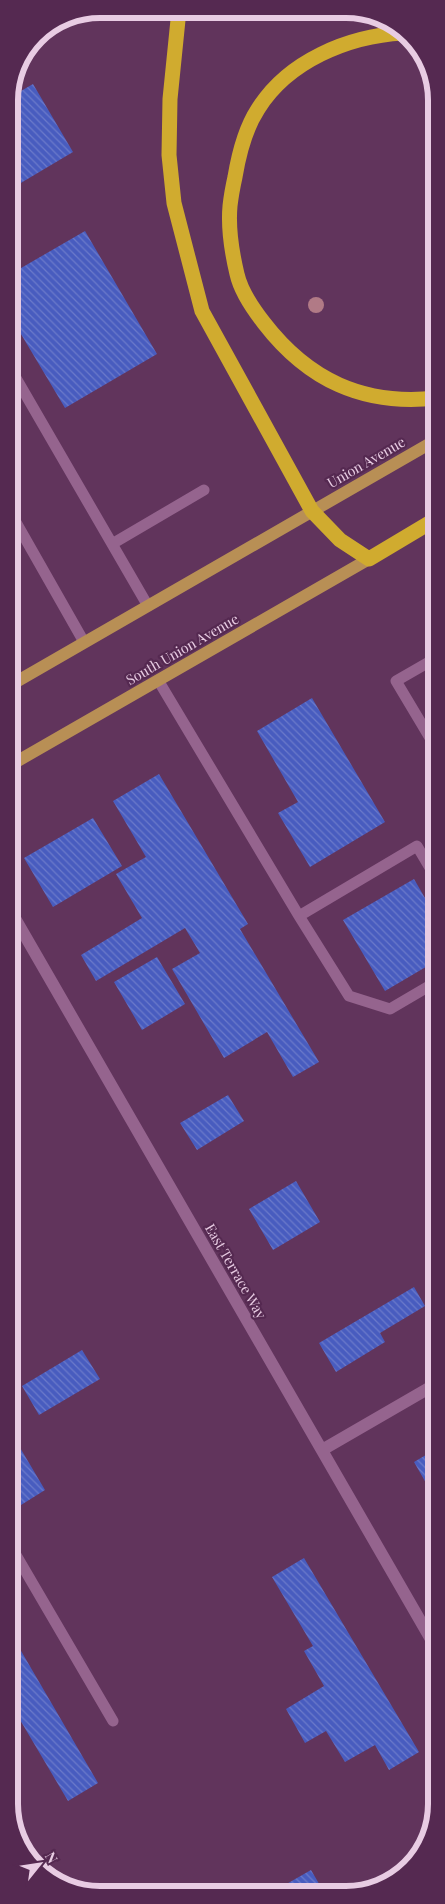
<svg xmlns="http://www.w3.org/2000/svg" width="445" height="1904" font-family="'Playfair Display',serif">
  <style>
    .building { fill: url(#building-back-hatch) }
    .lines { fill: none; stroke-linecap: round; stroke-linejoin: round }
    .lane { stroke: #95648e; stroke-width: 11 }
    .street { stroke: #95648e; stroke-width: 12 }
    .primary { stroke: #b88f55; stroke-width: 12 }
    .highway { stroke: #d0ab2f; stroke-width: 15 }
    .tree { fill: #b17a86 }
    .labels { text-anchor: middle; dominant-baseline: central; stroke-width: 4.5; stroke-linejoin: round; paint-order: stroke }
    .street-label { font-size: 14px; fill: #e8cce3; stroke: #552951 }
    .rim { fill: none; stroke: #e8cce3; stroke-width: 6 }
  </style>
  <defs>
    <pattern id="building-back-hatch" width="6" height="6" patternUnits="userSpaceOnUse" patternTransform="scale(1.25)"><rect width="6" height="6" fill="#485cbf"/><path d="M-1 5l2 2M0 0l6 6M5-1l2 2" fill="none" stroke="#6b7aca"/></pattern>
  </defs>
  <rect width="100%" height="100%" fill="#61345c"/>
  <path class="building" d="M33,84L73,152L9,190V98Z
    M85,231L157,354L65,408L9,314V275Z
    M312,698L385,822L310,867L278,813L298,802L257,731Z
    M159,774L248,924L240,929L319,1062L293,1077L267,1032L224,1058L172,969L200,953L185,928L96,981L81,955L142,918L116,874L146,857L113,801Z
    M93,818L122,866L53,907L24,858Z
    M414,879L436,917V961L385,991L343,920Z
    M157,957L185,1004L142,1030L114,982Z
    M9,1014L16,1025L9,1029Z
    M228,1095L244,1121L197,1150L180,1123Z
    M296,1181L320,1222L273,1250L249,1209Z
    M414,1287L425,1306L380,1333L385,1342L336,1372L319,1343Z
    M82,1350L100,1379L39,1415L22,1386Z
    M9,1429L45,1490L13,1510L9,1504Z
    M436,1449V1488L431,1479L426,1483L414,1462Z
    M304,1558L419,1752L389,1770L375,1745L345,1762L326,1731L305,1743L286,1709L324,1686L304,1651L313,1646L272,1577Z
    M10,1632L98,1783L68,1801L10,1703Z
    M311,1870L325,1894H269Z"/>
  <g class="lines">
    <path class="lane" d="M9,366L148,606
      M9,510L84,642
      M112,544L204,490
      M436,658L396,681L436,748
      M158,680L299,916L349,996L390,1009L436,982
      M299,916L417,846L436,878
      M9,1543L113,1721"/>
    <path class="street" d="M9,908L436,1648
      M322,1450L436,1384"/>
    <path class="primary" d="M9,686L436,440
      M9,766L369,559"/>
    <path class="highway" d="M179,10L170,99L169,155L174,203L202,311L312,511L340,540L369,559L436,519
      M403,33C348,36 288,61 258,109C245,129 239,153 235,177C233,186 231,197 230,206C228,228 232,253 237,274C241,292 253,309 264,323C308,380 363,406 436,398"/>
  </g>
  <circle class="tree" cx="316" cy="305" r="8"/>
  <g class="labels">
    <g class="street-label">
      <text transform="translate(366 462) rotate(-30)">Union Avenue</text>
      <text transform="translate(182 649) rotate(-30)">South Union Avenue</text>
      <text transform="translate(236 1271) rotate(60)">East Terrace Way</text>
    </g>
  </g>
  <path d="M0 0H445V1904H0ZM100 18H346A82 82 0 0 1 428 100V1804A82 82 0 0 1 346 1886H100A82 82 0 0 1 18 1804V100A82 82 0 0 1 100 18Z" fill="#552951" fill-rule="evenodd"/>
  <path class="rim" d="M100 18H346A82 82 0 0 1 428 100V1804A82 82 0 0 1 346 1886H100A82 82 0 0 1 18 1804V100A82 82 0 0 1 100 18Z"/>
  <g transform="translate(40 1864) rotate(60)" stroke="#552951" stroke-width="4" paint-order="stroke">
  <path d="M0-4L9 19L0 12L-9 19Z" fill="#e8cce3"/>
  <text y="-8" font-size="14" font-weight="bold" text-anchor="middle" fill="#e8cce3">N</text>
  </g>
</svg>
